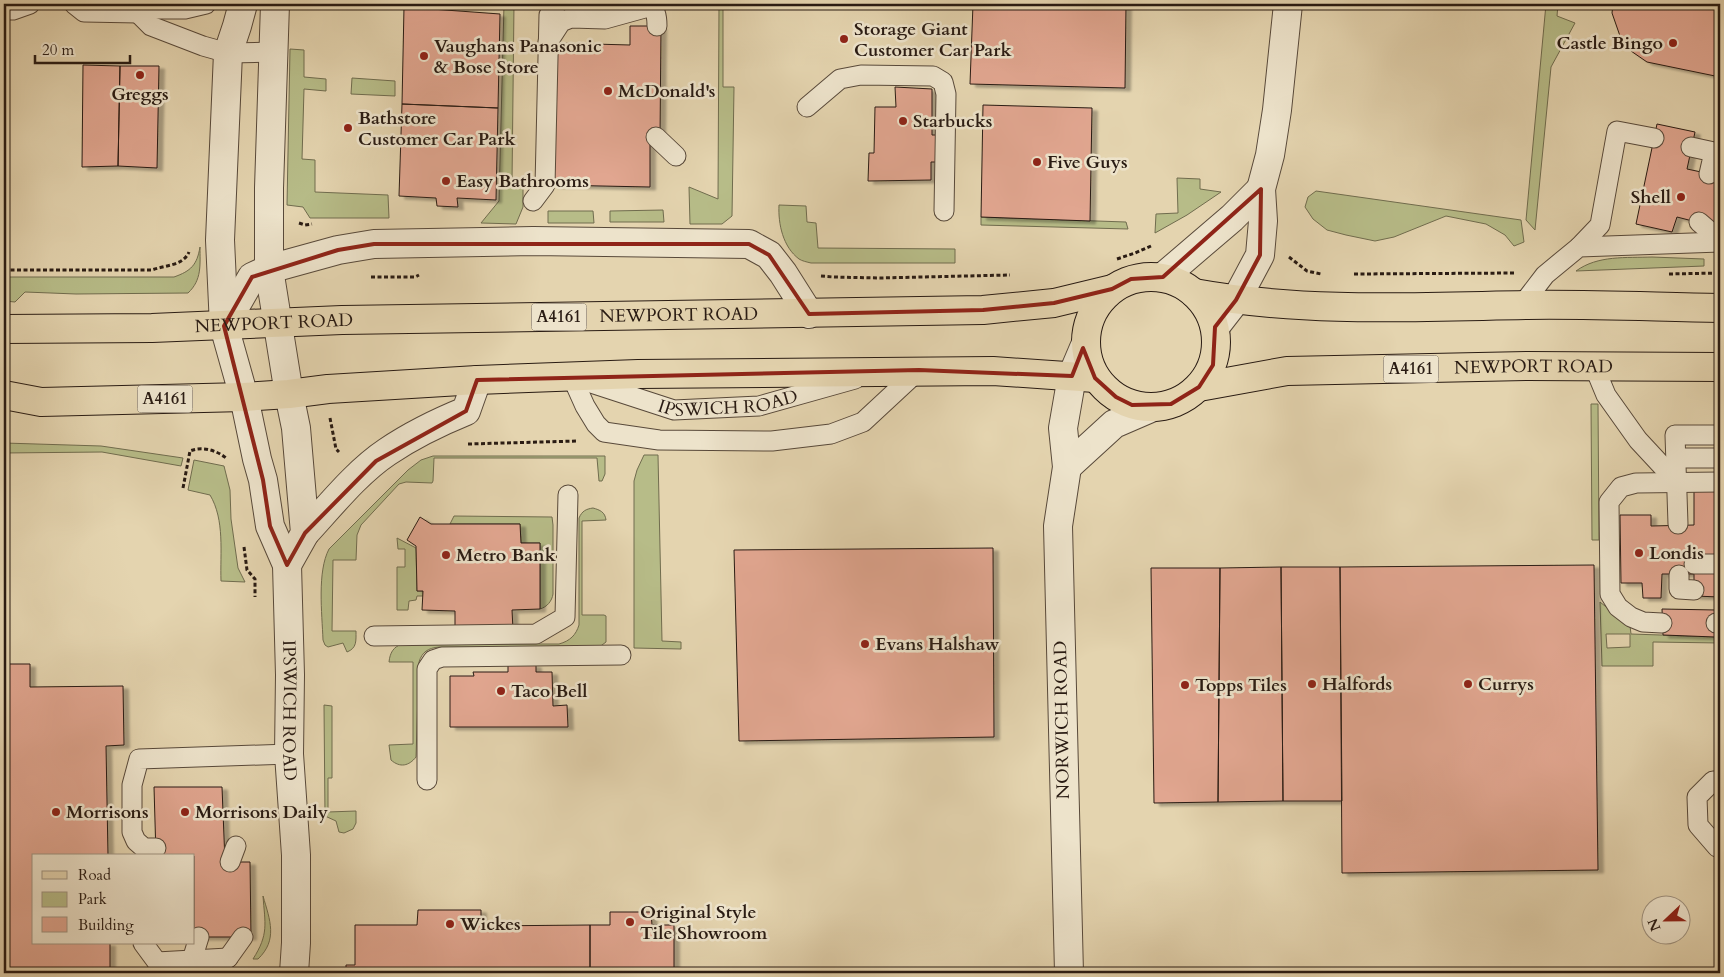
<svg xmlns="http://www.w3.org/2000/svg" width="1724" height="977" font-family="Cardo,serif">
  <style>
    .green { fill: #b7bc88; stroke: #706c4e; fill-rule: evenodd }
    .building { fill: #e1a690; stroke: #291b13; filter: url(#shadow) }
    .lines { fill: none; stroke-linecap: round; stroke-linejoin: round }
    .service-casing { stroke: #58493a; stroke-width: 21 }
    .minor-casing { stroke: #58493a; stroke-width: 30 }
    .primary-casing { stroke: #291b13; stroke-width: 30 }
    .path { stroke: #291b13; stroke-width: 3; stroke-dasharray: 4 2.5; stroke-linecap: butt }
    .service { stroke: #ede3cb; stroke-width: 19 }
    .minor { stroke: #ede3cb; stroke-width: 28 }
    .primary { stroke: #e4d4af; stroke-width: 28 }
    .marked { fill: none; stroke: #8f2418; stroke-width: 4; stroke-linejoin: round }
    .poi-dot { fill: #8f2418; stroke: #ede3cb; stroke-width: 2 }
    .labels { text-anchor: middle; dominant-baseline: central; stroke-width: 5; stroke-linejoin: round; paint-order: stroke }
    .shield { fill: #ede3cb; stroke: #64574a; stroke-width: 1 }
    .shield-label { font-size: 16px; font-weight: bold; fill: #291b13 }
    .poi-label { font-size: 18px; font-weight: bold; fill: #291b13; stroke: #ede3cb; text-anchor: start }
    .street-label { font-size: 18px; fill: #291b13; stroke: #ede3cb }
  </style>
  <defs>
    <filter id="shadow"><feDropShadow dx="5.5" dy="3" stdDeviation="1" flood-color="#0004"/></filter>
  </defs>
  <rect width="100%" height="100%" fill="#e4d4af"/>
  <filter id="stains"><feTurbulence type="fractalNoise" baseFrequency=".004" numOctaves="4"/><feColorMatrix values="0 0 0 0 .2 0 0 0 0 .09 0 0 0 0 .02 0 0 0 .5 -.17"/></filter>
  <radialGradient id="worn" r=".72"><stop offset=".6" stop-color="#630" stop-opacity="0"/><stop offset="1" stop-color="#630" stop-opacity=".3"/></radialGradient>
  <path class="green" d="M504,4H514L512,182L523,183V207L516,224L481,223L499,201Z
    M719,4H723V87H734L732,216L722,224H690L689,187L718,199Z
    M1546,4H1558L1557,16L1575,23L1551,67L1535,230L1526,220Z
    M290,49L304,50V77L326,79V91L304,89L302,159L315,160V192L388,195L389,218H310L303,207L287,205Z
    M352,78L395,81V96L351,94Z
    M1177,178L1200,179V189L1221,192L1187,215L1155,233L1156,214L1178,213Z
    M1316,191L1521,220L1524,242L1514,246L1505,235L1486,224L1446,216L1394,237L1375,241L1346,235L1327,230L1313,219L1305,207L1308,197Z
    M779,205L806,206L807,222L816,223L818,248L955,249V263H811C807,262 802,261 799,259C783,247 778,224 779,205Z
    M663,210L664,222H610V211Z
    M548,211H593L594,223H548Z
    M981,217L1126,222L1128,229L981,225Z
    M200,247C200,265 202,280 188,293L76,294L25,292L15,302L4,301V277H174C191,271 197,265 200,247Z
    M1652,257L1704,259V266L1576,271C1598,255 1626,258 1652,257Z
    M1591,404H1598L1599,540H1592Z
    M4,443L101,446L183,458L181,466L102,452L4,453Z
    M644,455H658L662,641L681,642V649L634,648V481L637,470Z
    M433,456H605V474L602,481H599L597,458H434L433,481L432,483L406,482L399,484L361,525L357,535L356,560H333L332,631H356C356,641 357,648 347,652L343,643L328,647L325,645L323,640C322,613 317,572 329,549L408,470L421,460Z
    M194,460L224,466L230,490L231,519L238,568L245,582L221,581C220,553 225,520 210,495L188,490Z
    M593,508C600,510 605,512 606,520L582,521V615H604L606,616V642L598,648L439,647C428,648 422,652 419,662L416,757C409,766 400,768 391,760L389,745L413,744V662H389C390,653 393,647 402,644H559C570,641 576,635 579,625V518C582,511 586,509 593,508Z
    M454,516L552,517L553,525V594C552,601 547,607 540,609V543H521L520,524H450Z
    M397,538L416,548L417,591H423V596H417L416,600L409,601L408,610H397V567H405V549H398Z
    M1600,602L1630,626L1631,634L1720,637V643L1653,642V666H1602ZM1606,634H1630V647L1607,648Z
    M324,705L332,706V778H328V812L356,811V823L353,829L344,833L339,832L336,821L325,816Z
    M263,896C270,920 278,940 258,959H253C269,934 265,924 263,896Z"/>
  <path class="building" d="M973,4H1126L1125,88L970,84Z
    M1613,4H1720V77L1647,62L1631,51L1620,36L1612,13Z
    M404,7L500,14L498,108L402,104Z
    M630,26H661L660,137H650V187L553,185L556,43L630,45Z
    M83,65L120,66L118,166L82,167Z
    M120,66H159L157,168L118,166Z
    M895,87L932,89V135H938L937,162H931V180L868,181L869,153H874L875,107H896Z
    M402,104L498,108L496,200L457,198L458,207L437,206L436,198L399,196Z
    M983,105L1092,108L1090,221L981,217Z
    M1657,124L1695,132L1687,169L1720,176V228L1677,217L1672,232L1636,224Z
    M1694,489H1720V597L1694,596V574H1662L1661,598H1643L1642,583H1621L1620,515H1651V526L1694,525Z
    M420,517L431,524H520L521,543H540V609L512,610L513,630L455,631V611L422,610L423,591H417L416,546L407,540Z
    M993,548L994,737L739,741L734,550Z
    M1594,565L1598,870L1342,873L1340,567Z
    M1281,567H1340L1342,801H1283Z
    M1281,567L1283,801L1218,802L1220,568Z
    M1151,568H1220L1218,802L1154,803Z
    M1662,609L1716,610L1715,637L1663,635Z
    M508,661L536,665V672H552L553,706L567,705L568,727H450V676H474L473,672H508Z
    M4,664H30V687L123,686L124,745L106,746L108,856H34V943H110V973H4Z
    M154,787H222L225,862H250L251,937H194V856H156Z
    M418,910H481V926L590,925V973H346V965H355V925H417Z
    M610,912H651L652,925H674V973H590V925H610Z"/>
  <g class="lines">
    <defs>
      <g id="service">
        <path d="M74,4L84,12L138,13L153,9H185L206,4"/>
        <path d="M647,4C656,8 657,17 657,26"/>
        <path d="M4,10H13L30,4"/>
        <path d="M138,13L151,26L203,46L228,53L273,52"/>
        <path d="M548,42L561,22L571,18L605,19L652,6"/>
        <path d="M807,107L840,79L861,75L933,76L943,82L946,94L944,211"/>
        <path d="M656,137L676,156"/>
        <path d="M1691,147L1714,152L1709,174"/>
        <path d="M533,201L545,185L549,15L557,4"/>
        <path d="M1699,222L1720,240"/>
        <path d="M1579,247L1600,225L1617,131L1654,138"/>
        <path d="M1522,305L1545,275L1579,247L1720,242"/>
        <path d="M1594,366L1606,395L1638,440L1677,482"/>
        <path d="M572,377L585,406L596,424L604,432L659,440L772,441L831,434L863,422L919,370"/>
        <path id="s1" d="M585,381L674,410L759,406L855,379"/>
        <path d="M1676,458H1720"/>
        <path d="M1678,524L1675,435H1720"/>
        <path d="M1694,564H1720"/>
        <path d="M1679,575V589L1694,590"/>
        <path d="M1662,623L1643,622L1631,617L1618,607L1610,594L1609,502L1621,487L1636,483L1720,482"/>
        <path d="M1716,623H1720"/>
        <path d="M374,636L536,634L565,617L568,495"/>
        <path d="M427,780V669L433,660L442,657L621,655"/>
        <path d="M1720,781H1713L1697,797L1698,825L1717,847H1720"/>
        <path d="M156,848H144L136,841L132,832V785L139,759L289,754"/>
        <path d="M230,862L236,846"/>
        <path d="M143,943L157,962"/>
        <path d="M228,958L243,937"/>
        <path d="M157,962L228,958"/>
        <path d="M191,973L192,960L199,937"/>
      </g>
      <g id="minor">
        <path id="s2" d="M243,4L237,26L228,53L220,240L224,326L244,397L257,459L263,480L270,526L287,565L290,675L289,754L296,855V943L294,973"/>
        <path d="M275,4L269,188V269L289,394L296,428L305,533L287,565"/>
        <path d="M1163,277L1232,218L1261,189"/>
        <path d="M224,326L252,277L269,269L338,250L374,244L533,241L749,244L769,255L783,273L809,314"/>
        <path d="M1215,327L1236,300L1260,255L1263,221L1261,189L1270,155L1277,110L1288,4"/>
        <path d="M1067,467L1114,424L1151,408"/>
        <path d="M305,533C330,506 357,472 387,452C412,435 439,422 466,411L477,380"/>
        <path d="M1069,973L1058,526L1067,467L1063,428L1072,376L1086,343"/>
      </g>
      <g id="primary">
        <circle cx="1151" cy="342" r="65"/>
        <path d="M1194,293C1304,313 1416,307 1527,305C1591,304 1656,307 1720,308"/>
        <path id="s3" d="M4,329L152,328L342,320L983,310L1054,303L1112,289"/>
        <path id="s4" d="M1199,387L1287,371L1528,366L1720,367"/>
        <path d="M4,395L41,402L244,397L289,394L328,389L477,380L638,374L993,371L1095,378"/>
      </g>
    </defs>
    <use href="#service" class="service-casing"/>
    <use href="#minor" class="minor-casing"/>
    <use href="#primary" class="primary-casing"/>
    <path class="path" d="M299,223L305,225L312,224
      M1289,257L1307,271L1321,274
      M1117,259L1135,253L1151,246
      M4,270H152C165,265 183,266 189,252
      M1354,274L1515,273
      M1669,274L1720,273
      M821,276L833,277L880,278L1010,275
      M371,277H415L419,275
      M330,418L336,449L339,452
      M468,444L577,441
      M183,488L190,451C202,446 216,450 226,458
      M244,547L247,570L255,579V597"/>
    <use href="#service" class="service"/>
    <use href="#minor" class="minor"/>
    <use href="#primary" class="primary"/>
  </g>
  <path class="marked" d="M1261,189L1260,255L1236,300L1215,327L1213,365L1199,387L1171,404L1132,405L1116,397L1095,378L1083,348L1072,376L919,370L477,380L466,411L376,461L305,533L287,565L270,526L263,480L224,326L252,277L338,250L374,244H749L769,255L809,314L983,310L1054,303L1112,289L1131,279L1163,277Z"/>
  <g class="poi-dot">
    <circle cx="844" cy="39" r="5"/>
    <circle cx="1673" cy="43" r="5"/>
    <circle cx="424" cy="56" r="5"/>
    <circle cx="140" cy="75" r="5"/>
    <circle cx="608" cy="91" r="5"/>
    <circle cx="903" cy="121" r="5"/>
    <circle cx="348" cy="128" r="5"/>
    <circle cx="1037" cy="162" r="5"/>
    <circle cx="446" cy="181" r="5"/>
    <circle cx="1681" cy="197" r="5"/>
    <circle cx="1639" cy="553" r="5"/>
    <circle cx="446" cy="555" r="5"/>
    <circle cx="865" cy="644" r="5"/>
    <circle cx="1312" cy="684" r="5"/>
    <circle cx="1468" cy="684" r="5"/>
    <circle cx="1185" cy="685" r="5"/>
    <circle cx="501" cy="691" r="5"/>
    <circle cx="56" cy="812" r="5"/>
    <circle cx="185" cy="812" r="5"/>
    <circle cx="630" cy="922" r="5"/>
    <circle cx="450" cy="924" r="5"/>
  </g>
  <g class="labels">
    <g class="shield">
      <rect x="531.5" y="303.5" width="55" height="27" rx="4"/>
      <rect x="1383.5" y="355.5" width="55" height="27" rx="4"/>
      <rect x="137.5" y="385.5" width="55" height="27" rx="4"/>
    </g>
    <g class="shield-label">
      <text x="559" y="317">A4161</text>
      <text x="1411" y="369">A4161</text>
      <text x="165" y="399">A4161</text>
    </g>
    <g class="poi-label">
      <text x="854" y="29">Storage Giant<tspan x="854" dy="21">Customer Car Park</tspan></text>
      <text x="1663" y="43" text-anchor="end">Castle Bingo</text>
      <text x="434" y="46">Vaughans Panasonic<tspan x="434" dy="21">&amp; Bose Store</tspan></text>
      <text x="618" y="91">McDonald's</text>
      <text x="140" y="94" text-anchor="middle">Greggs</text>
      <text x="358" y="118">Bathstore<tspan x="358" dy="21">Customer Car Park</tspan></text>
      <text x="913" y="121">Starbucks</text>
      <text x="1047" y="162">Five Guys</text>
      <text x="456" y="181">Easy Bathrooms</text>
      <text x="1671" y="197" text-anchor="end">Shell</text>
      <text x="1649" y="553">Londis</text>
      <text x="456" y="555">Metro Bank</text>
      <text x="875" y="644">Evans Halshaw</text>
      <text x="1322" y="684">Halfords</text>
      <text x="1478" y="684">Currys</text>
      <text x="1195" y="685">Topps Tiles</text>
      <text x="511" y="691">Taco Bell</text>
      <text x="66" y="812">Morrisons</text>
      <text x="195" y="812">Morrisons Daily</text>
      <text x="640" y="912">Original Style<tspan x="640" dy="21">Tile Showroom</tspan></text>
      <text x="460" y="924">Wickes</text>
    </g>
    <g class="street-label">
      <text stroke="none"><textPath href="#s3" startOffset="675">NEWPORT ROAD</textPath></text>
      <text stroke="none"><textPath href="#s3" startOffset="270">NEWPORT ROAD</textPath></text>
      <text stroke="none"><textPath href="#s4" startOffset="336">NEWPORT ROAD</textPath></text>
      <text stroke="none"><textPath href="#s1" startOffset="148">IPSWICH ROAD</textPath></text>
      <text stroke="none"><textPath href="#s2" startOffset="718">IPSWICH ROAD</textPath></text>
      <text transform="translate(1062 720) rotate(-91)">NORWICH ROAD</text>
    </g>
  </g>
  <rect width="1724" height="977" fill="none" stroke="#e4d4af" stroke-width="20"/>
  <rect x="5" y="5" width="1714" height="967" fill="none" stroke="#291b13" stroke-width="2.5"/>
  <rect x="10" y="10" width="1704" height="957" fill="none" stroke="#291b13"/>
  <rect x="32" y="854" width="162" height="90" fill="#ede3cb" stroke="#9f9381"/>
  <rect x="42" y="871" width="25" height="8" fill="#e4d4af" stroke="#9f9381"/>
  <text x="78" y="880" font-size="15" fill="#291b13">Road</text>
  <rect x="42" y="892" width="25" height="15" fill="#b7bc88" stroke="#9f9381"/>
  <text x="78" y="904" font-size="15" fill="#291b13">Park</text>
  <rect x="42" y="917" width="25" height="15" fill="#e1a690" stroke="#9f9381"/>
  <text x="78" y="930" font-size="15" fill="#291b13">Building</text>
  <g transform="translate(1666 920) rotate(248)"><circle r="24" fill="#ede3cb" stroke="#9f9381"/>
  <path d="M0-4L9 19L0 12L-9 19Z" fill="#8f2418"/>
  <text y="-8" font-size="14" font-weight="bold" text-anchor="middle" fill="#291b13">N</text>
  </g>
  <path d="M35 55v8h95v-8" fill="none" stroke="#291b13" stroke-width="2.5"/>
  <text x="42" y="55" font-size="15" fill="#291b13" stroke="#ede3cb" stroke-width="4" paint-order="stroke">20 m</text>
  <rect width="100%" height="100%" filter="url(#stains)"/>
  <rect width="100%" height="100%" fill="url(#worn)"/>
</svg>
